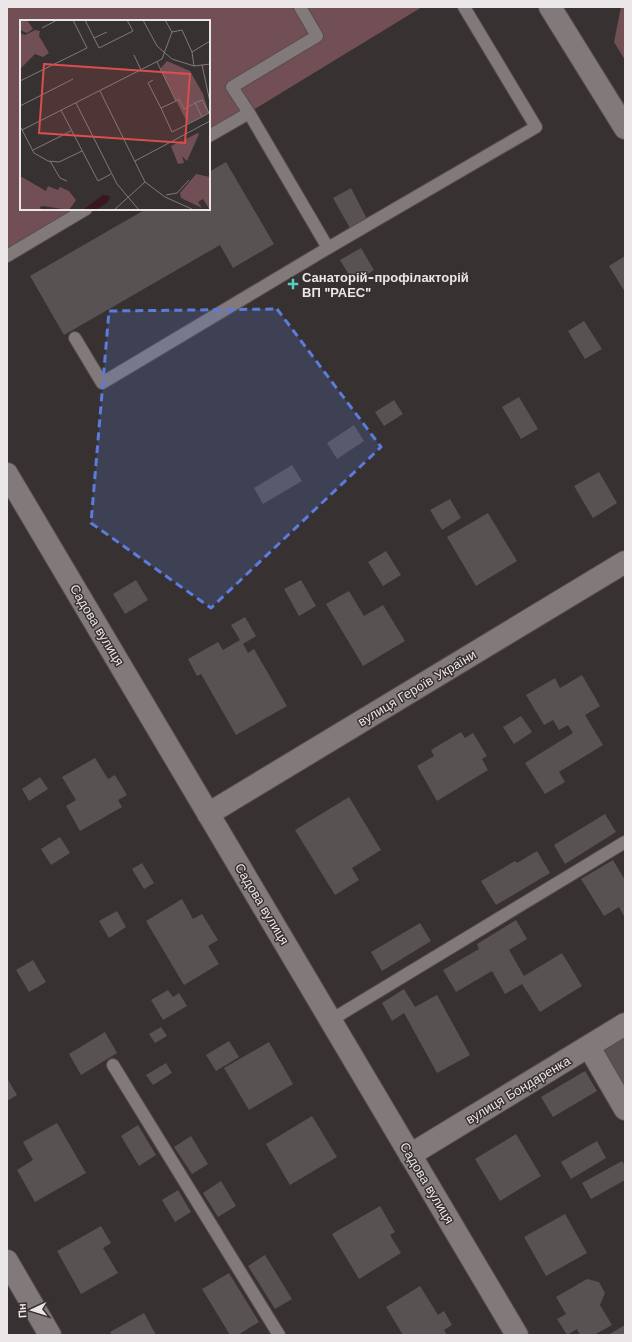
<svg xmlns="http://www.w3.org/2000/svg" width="632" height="1342" font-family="'Work Sans',sans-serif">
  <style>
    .green { fill: #714f55 }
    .building { fill: #595253 }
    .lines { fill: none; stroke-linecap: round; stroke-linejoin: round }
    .service-casing { stroke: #544e4f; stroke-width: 14 }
    .minor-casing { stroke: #544e4f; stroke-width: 24 }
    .service { stroke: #81797a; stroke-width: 12 }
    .minor { stroke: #81797a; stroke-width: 22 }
    .marked { fill: #5b7cdc; fill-opacity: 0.2; stroke: #5b7cdc; stroke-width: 3; stroke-dasharray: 8 5; stroke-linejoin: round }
    .poi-dot { fill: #56cec3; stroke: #373132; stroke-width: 1.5 }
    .labels { text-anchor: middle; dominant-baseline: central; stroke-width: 3; stroke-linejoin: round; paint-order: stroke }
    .poi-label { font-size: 13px; font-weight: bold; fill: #ebe6e7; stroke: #373132; text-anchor: start }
    .street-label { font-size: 13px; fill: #ebe6e7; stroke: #373132 }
    .inset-road { fill: none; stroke: #7f797a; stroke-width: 1 }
    .view { fill: #da4e4e; fill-opacity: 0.15; stroke: #da4e4e; stroke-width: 2 }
    .inset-edge { fill: none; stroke: #ebe6e7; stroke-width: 2 }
  </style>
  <rect width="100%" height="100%" fill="#373132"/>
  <path class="green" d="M7,7H422L209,137V21H21V209H91L7,260Z
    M621,7H625V60L614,42Z"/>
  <path class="building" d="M226,162L274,244L233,268L220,245L64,335L30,276L146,209H209V172Z
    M351,188L368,221L351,230L333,198Z
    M361,248L374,270L354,283L340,260Z
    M625,256V292L609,266Z
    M584,321L602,349L585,359L568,331Z
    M519,397L538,429L521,439L502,407Z
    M394,400L403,414L384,426L375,412Z
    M354,425L364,441L337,459L327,443Z
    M292,465L302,481L263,504L254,488Z
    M599,472L617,503L593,518L574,486Z
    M450,499L461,518L442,530L430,510Z
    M488,513L517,561L476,586L447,537Z
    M386,551L401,575L383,586L368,562Z
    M136,580L148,600L125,614L113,594Z
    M301,580L316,606L299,616L284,589Z
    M349,591L364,616L383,605L405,641L363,666L326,604Z
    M245,617L256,636L243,644L248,653L254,649L287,706L236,735L201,674L197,676L188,659L218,642L223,650L240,640L231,625Z
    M582,675L600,706L585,715L603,745L559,772L565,782L545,794L525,763L573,733L568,725L559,730L553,720L544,725L526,695L555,678L560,688Z
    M521,716L532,732L514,744L503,727Z
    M461,732L465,738L473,733L487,756L482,759L488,770L437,801L417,766L434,756L431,750Z
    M95,758L108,779L115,775L127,795L118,800L122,807L80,831L66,806L76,800L62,777Z
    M40,777L48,789L29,801L22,789Z
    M349,797L381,850L352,868L359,880L335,895L295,830Z
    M605,814L616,832L565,864L554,845Z
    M60,837L70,853L51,865L41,849Z
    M537,851L550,873L496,905L481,881L515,861L517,863Z
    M613,860L625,880V918L619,907L604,916L581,879Z
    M142,863L154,883L144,889L132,869Z
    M182,899L193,919L202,914L218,940L208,946L219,964L184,985L146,921Z
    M117,911L126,927L109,938L99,921Z
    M516,920L527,939L509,950L524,976L562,953L582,986L540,1012L522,984L505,994L492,971L456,992L443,970L479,949L477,944Z
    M420,923L431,941L382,971L371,952Z
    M33,960L46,982L29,992L16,970Z
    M404,989L415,1007L437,995L470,1055L437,1073L404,1013L392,1021L382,1003Z
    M168,990L173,997L179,993L187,1006L163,1020L151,1000Z
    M161,1027L167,1036L155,1043L149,1034Z
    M105,1032L117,1053L81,1075L69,1054Z
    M625,1035V1096L599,1050Z
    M229,1041L239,1057L216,1071L206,1055Z
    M269,1042L293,1084L249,1110L224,1068Z
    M166,1063L172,1073L153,1085L146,1075Z
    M585,1071L597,1091L553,1117L541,1097Z
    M7,1078L17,1095L7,1101Z
    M312,1116L337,1157L290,1185L266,1144Z
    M57,1123L86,1173L35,1202L17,1170L33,1160L23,1142Z
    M138,1125L156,1155L139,1166L121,1136Z
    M516,1134L541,1176L500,1201L475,1159Z
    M191,1136L208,1164L192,1174L174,1147Z
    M597,1141L606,1158L571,1179L561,1162Z
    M622,1161L625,1166V1180L591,1199L582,1183Z
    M221,1181L236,1206L218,1217L203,1193Z
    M178,1190L191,1212L175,1222L162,1200Z
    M380,1206L395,1232L390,1235L401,1253L359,1279L332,1234Z
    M565,1214L587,1253L546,1276L524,1237Z
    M101,1226L111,1243L103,1248L118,1273L81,1294L57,1251Z
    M265,1255L292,1299L275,1309L248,1266Z
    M229,1273L259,1322L238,1335H230L202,1289Z
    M587,1279L599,1282L605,1293L600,1305L612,1325L594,1335H580L577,1329L567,1335L557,1319L566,1314L556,1297Z
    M420,1286L438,1315L444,1311L452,1325L444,1330L447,1335H403L386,1307Z
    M144,1313L156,1335H112L110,1332Z
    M625,1325V1335H608Z"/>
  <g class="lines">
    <defs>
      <path id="service" d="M249,113L232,87L317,36L300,7
        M328,248L536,127L464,7
        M7,256L86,209
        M75,338L102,383L328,248L249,113L209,136
        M331,1020L625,842
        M113,1065L279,1335"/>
      <path id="minor" d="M550,7L625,128
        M7,474L517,1335
        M208,814L625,562
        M589,1047L625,1109
        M410,1155L625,1024
        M7,1261L50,1335"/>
    </defs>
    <use href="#service" class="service-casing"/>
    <use href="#minor" class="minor-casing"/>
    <use href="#service" class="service"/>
    <use href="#minor" class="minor"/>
  </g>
  <path class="marked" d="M277,309L381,447L211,608L91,523L109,311Z"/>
  <path class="poi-dot" d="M291 278h4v4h4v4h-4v4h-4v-4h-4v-4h4z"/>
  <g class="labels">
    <g class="poi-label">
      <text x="302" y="277">Санаторій-профілакторій<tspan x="302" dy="15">ВП "РАЕС"</tspan></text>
    </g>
    <g class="street-label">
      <text transform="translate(97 625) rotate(59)">Садова вулиця</text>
      <text transform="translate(417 688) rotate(-31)">вулиця Героїв України</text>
      <text transform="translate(262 904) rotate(59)">Садова вулиця</text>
      <text transform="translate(518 1090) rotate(-31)">вулиця Бондаренка</text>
      <text transform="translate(427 1183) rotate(59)">Садова вулиця</text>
    </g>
  </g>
  <g transform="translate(20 20)">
    <rect width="190" height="190" fill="#373132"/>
    <path d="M0,0H7L13,9L7,13L0,10ZM15,10L20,11L19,16L29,33L23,37L15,34L0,49V13L5,15ZM147,41L170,51L183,74L189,93L168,104L140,49ZM178,113L179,114L167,141L162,136L164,143L158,144L151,126L161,121L166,122V119ZM176,154L190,157V190L183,179L178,182L182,188L161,178L160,173ZM0,156L26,171L28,166L38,170L40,167L49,171L56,180L49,190L23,186L20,187L21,190H0Z" fill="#714f55"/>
    <path d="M83,175L90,176L88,182L76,190H63Z" fill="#38171e"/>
    <path class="inset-road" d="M65,0L79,28L113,11L107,0M123,0L137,26L152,39L174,46L190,44M22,8L37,0M152,12L162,10L172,32L174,46M74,18L87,12M172,32L190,21M114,35L121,50M182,45L190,82M133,60L128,63L141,88L156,81L137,42M0,61L67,28L53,0M80,71L125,162L145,177L174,190M156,81L159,79L164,89L175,83L182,97L189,93L182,80L175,83M56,83L97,164L119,190M0,86L53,59M141,88L152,112L182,97M41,90L78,161L91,154M0,106L14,133L28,141L39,142L62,131M2,110L142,39L152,12L145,0M13,130L51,111M30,141L40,158L47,161M115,141L190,101M146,175L157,173L169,160M94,190L125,162"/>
    <path class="view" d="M24,44L170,54L165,123L19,113Z"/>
    <rect width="190" height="190" class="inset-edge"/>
  </g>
  <rect width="632" height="1342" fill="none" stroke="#ebe6e7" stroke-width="16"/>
  <g transform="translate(32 1310) rotate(266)" stroke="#373132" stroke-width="3" paint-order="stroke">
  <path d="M0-3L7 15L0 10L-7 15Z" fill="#ebe6e7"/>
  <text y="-6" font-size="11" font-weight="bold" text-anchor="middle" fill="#ebe6e7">Пн</text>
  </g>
</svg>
